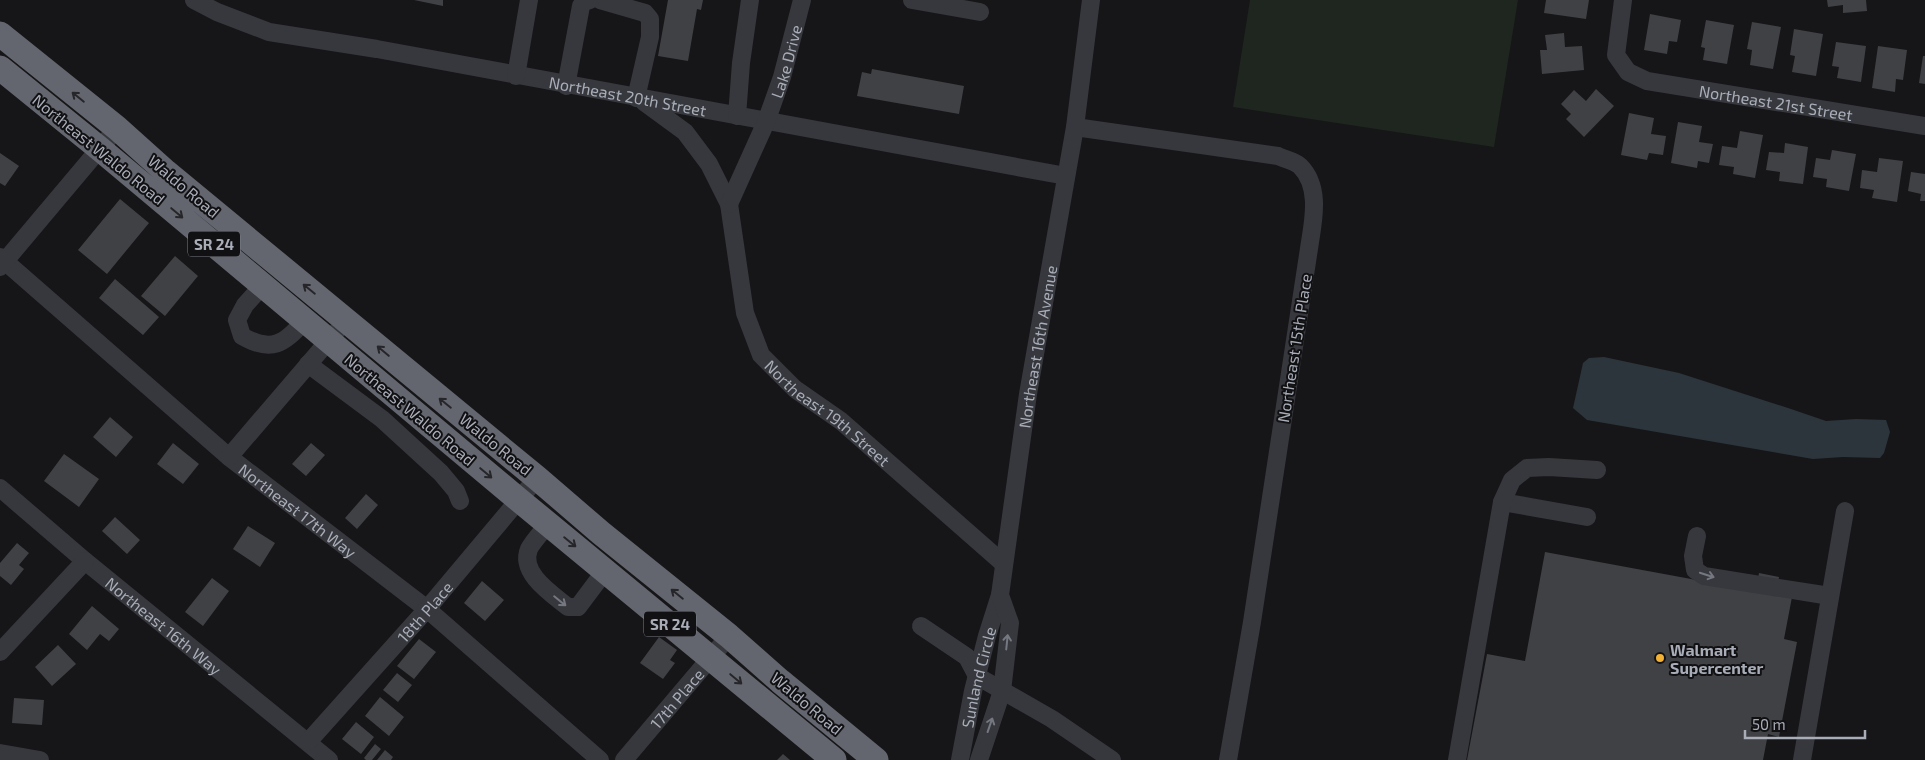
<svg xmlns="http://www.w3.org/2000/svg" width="1925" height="760" font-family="'Exo 2',sans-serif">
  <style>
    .green { fill: #1e261f }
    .water { fill: #2c353c }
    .building { fill: #404145 }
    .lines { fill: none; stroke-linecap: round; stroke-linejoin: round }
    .minor { stroke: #37383d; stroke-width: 18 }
    .highway { stroke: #63666e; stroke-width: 25 }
    .oneway { stroke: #26262a }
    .oneway2 { stroke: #757881 }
    .poi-dot { fill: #f2b134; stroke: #111113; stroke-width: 2 }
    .labels { text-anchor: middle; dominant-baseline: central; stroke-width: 4; stroke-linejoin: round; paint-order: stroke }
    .shield { fill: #111113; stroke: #7b7e86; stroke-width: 1 }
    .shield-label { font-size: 15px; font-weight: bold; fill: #a8adb8 }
    .street-label { font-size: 16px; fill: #a8adb8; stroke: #111113 }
    .poi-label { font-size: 16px; font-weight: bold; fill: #a8adb8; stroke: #111113; text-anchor: start }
  </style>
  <rect width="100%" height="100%" fill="#161618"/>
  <path class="green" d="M1250,0H1518L1494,147L1233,107Z"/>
  <path class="water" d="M1604,357L1679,373L1791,409L1826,421L1856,419L1886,420L1890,432L1884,453L1880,458L1843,457L1813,459L1587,420L1573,408L1583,363L1589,358Z"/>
  <path class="building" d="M414,0H443V6Z
    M668,0H703L701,10L697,9L688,61L658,56Z
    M1546,0H1589L1586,19L1544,13Z
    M1827,0H1866L1867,11L1843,13V5L1828,7Z
    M1650,14L1681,20L1677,42L1669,41L1667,54L1644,50Z
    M1706,20L1734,25L1727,64L1703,60L1705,48L1701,47Z
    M1752,22L1781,27L1773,69L1750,65L1752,50L1747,49Z
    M1794,29L1823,34L1816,76L1792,72L1795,56L1790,55Z
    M1564,33L1565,47L1582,46L1584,70L1542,74L1540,50H1547L1545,35Z
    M1836,42L1866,46L1861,82L1837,78L1839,67L1832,66Z
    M1878,46L1907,50L1903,80L1896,79L1895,92L1872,88Z
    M1923,56H1925V84L1919,83Z
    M872,69L964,86L959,114L857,96L862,72L871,74Z
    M1596,89L1614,106L1584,137L1566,119L1571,114L1561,104L1574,90L1586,101Z
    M1629,113L1654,118L1651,134L1666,136L1663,155L1649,153L1647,160L1621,155Z
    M1678,122L1702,126L1699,142L1713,144L1709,163L1698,161L1697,168L1671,163Z
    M1740,131L1763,135L1755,178L1733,174L1734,167L1719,165L1722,146L1737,148Z
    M1785,143L1808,147L1803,184L1779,181L1780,172L1766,170L1769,152L1784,153Z
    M1832,150L1856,154L1849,191L1826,187L1827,179L1813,177L1816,158L1830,160Z
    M0,153L19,166L5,186L0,183Z
    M1879,158L1903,161L1897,202L1872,198L1874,190L1860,188L1862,170L1877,172Z
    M1911,172L1925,174V201H1920L1921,194L1908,191Z
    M120,199L149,223L107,274L78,250Z
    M175,256L198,276L165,316L141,296Z
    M115,279L159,317L143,335L99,298Z
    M110,417L133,437L116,457L93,437Z
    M173,443L199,464L183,484L157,464Z
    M311,443L325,455L306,476L292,464Z
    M64,454L99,479L79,507L44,481Z
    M366,494L378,505L357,529L345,518Z
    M115,517L140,540L127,554L102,531Z
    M248,526L275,543L260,567L233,549Z
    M17,543L29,553L19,565L24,569L11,585L0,576V563Z
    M1545,552L1756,591L1759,573L1779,577L1776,594L1792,597L1784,639L1797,642L1779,737L1768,734L1763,760H1467L1487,654L1525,661Z
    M212,578L229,591L203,626L185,612Z
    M482,581L504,600L485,621L464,603Z
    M92,606L119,629L109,641L100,634L87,650L69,634Z
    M659,637L677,650L670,660L675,663L663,679L640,663Z
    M419,639L436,652L414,679L397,666Z
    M58,645L76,664L52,686L35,667Z
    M397,673L412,685L398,702L383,690Z
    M380,697L404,717L389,736L365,716Z
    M14,698L44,700L42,725L12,723Z
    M356,722L374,737L361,754L342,739Z
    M375,744L381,749L372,760H366L364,758Z
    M385,750L393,757L391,760H377Z
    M783,754L790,760H777Z"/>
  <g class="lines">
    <g class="minor">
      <path id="s1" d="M194,0L217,12L269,32L377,49L1066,176"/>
      <path d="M600,0L645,13L650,19V37L636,98"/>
      <path d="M912,0L980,12"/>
      <path id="s2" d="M1623,0L1616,55L1628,72L1647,81L1925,126"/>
      <path d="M516,76L529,0"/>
      <path d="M566,86L581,6L584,2L590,0"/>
      <path id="s3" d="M644,102L685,132L709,164L729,204L745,313L761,355L795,389L841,421L1004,564"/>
      <path d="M737,116L741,63L750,0"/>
      <path d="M1075,127L1278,156C1284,159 1295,161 1300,166C1320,186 1314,217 1310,242L1252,622L1228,760"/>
      <path id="s4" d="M729,204L766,122L782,77L802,0"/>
      <path id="s5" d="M0,257L229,457L427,609L600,760"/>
      <path d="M0,267L117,128"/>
      <path d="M263,285L245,305L237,320L242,336C271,353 285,344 305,320"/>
      <path d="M308,364L382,419L441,473L456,491L460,501"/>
      <path d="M229,457L336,332"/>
      <path id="s6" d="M0,488L85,561L329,760"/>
      <path d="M1502,502L1587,517"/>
      <path d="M548,524C542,532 533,541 529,549C519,573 552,594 568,607H578L605,571"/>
      <path d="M1697,536L1693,556L1695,570L1704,576L1830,596"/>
      <path d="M921,626L967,657L977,676"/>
      <path d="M0,652L85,561"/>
      <path d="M977,676L1052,719L1112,760"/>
      <path id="s7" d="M308,742L427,609L537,478"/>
      <path d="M0,753L40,760"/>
      <path id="s8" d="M624,760L729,636"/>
      <path id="s9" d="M960,760L973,691L987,636L1000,595"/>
      <path id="s10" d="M979,760L1002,691L1010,623L1000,595L1028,394L1075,127L1091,0"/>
      <path d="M1457,760L1502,502L1512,480L1527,468L1549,467L1597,470"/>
      <path d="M1802,760L1845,511"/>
    </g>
    <path class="highway" d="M0,34L117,128L166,172L537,478L601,533L729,636L780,681L876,760
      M0,68L100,149L519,500L834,760"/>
  </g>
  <defs><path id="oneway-shaft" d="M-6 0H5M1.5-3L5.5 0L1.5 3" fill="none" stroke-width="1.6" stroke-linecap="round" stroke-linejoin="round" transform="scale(1.25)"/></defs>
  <g class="oneway">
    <use href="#oneway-shaft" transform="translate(78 97) rotate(-141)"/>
    <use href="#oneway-shaft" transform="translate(177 213) rotate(40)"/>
    <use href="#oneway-shaft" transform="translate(309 289) rotate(-141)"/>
    <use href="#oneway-shaft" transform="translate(383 351) rotate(-140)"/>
    <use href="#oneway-shaft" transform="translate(445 403) rotate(-141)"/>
    <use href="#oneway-shaft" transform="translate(486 473) rotate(40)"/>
    <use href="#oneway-shaft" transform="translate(570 542) rotate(39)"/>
    <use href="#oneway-shaft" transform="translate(677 594) rotate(-141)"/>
    <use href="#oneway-shaft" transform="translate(736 679) rotate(40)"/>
  </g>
  <g class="oneway2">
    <use href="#oneway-shaft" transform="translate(1707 575) rotate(18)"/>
    <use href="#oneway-shaft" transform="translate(560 601) rotate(39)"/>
    <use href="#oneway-shaft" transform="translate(1007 642) rotate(-84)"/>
    <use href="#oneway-shaft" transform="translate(990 725) rotate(-71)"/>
  </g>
  <circle class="poi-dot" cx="1660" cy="658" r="5"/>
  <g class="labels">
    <g class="shield">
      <rect x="188" y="231.5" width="52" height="25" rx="4"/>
      <rect x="644" y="611.5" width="52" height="25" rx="4"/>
    </g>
    <g class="shield-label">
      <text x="214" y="244">SR 24</text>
      <text x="670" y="624">SR 24</text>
    </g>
    <g class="street-label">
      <text stroke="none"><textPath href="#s4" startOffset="154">Lake Drive</textPath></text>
      <text stroke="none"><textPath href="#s1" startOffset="446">Northeast 20th Street</textPath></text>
      <text stroke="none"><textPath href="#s2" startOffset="228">Northeast 21st Street</textPath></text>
      <text transform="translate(99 149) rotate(39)">Northeast Waldo Road</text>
      <text transform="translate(184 186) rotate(40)">Waldo Road</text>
      <text stroke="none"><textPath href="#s10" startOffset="422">Northeast 16th Avenue</textPath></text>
      <text transform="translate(1294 348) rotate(-81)">Northeast 15th Place</text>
      <text transform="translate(410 409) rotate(40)">Northeast Waldo Road</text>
      <text stroke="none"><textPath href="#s3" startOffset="379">Northeast 19th Street</textPath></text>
      <text transform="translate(496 444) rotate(39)">Waldo Road</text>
      <text stroke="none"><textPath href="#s5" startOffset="391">Northeast 17th Way</textPath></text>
      <text stroke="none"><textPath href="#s7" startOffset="175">18th Place</textPath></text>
      <text stroke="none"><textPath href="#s6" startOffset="214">Northeast 16th Way</textPath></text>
      <text stroke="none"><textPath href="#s9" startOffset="85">Sunland Circle</textPath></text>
      <text stroke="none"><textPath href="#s8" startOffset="81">17th Place</textPath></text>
      <text transform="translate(807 703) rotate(40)">Waldo Road</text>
    </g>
    <g class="poi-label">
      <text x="1670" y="649">Walmart<tspan x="1670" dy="18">Supercenter</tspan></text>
    </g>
  </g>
  <path d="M1745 730v8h120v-8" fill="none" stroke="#a8adb8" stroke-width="2.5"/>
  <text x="1752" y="730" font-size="15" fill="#a8adb8" stroke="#111113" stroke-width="4" paint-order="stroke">50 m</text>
</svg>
